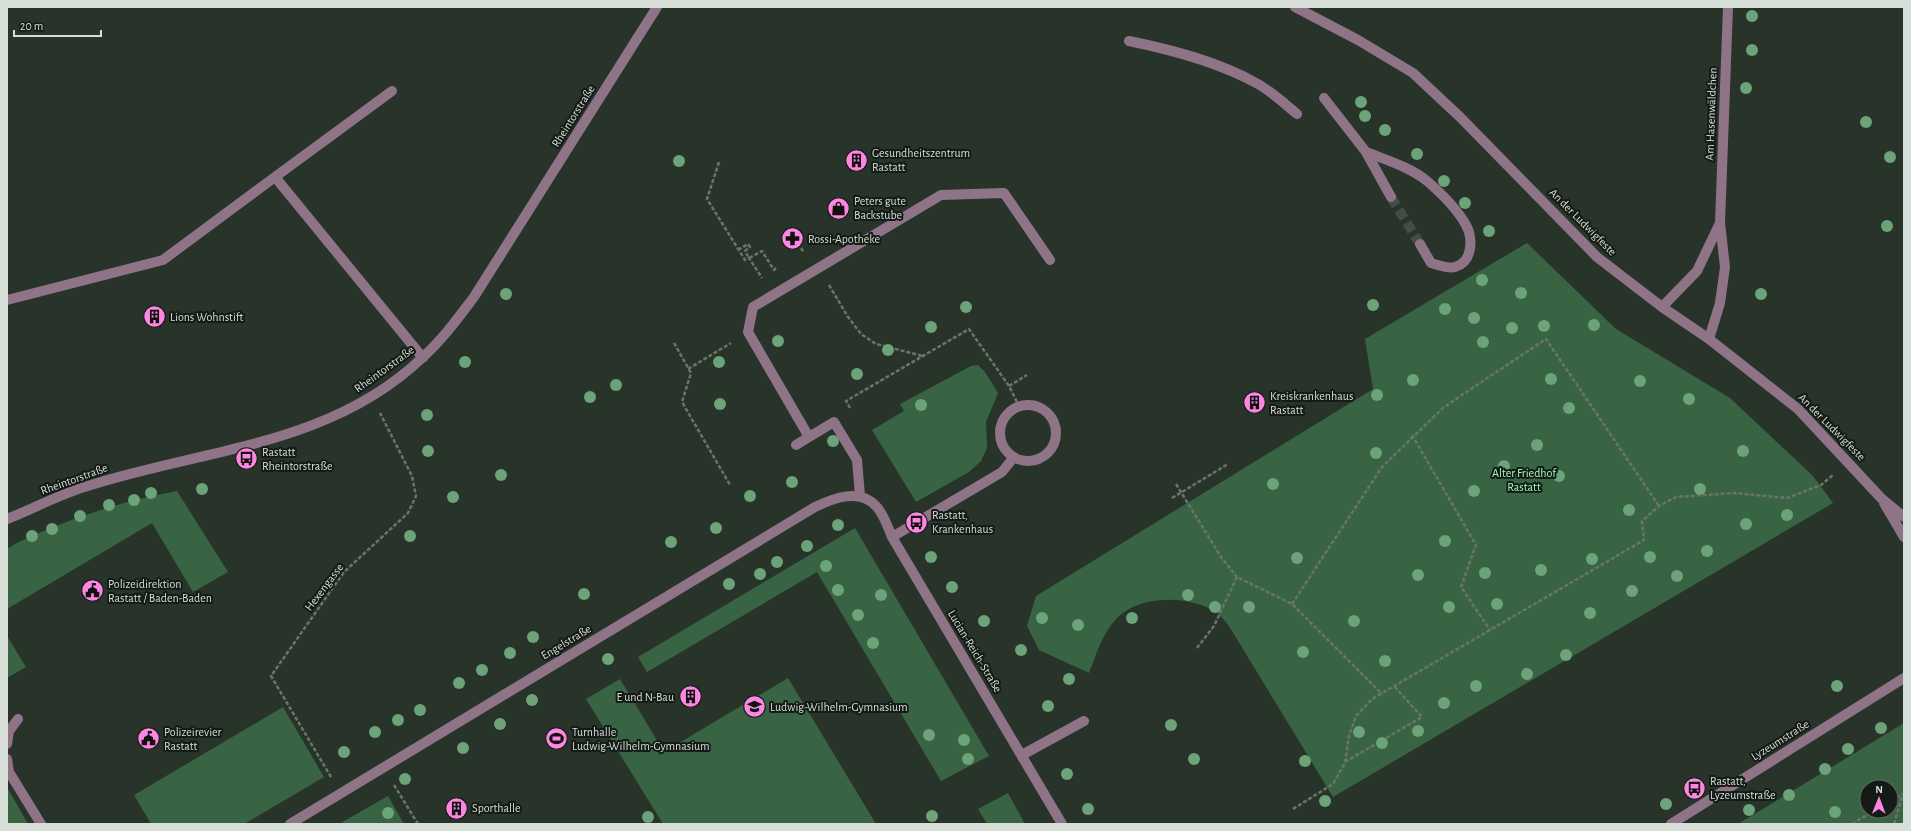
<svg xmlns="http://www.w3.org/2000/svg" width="1911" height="831" font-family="'Alegreya Sans',sans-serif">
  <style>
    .green { fill: #386443; fill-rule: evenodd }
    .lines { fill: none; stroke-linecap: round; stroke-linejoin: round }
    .minor-tunnel { stroke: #424e44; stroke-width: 10; stroke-dasharray: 10 5; stroke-linecap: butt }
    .path { stroke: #6a746b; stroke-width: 2.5; stroke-dasharray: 4 2; stroke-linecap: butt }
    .minor { stroke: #8f7488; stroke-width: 10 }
    .tree { fill: #6ca378 }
    .labels { text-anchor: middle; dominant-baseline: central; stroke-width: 4; stroke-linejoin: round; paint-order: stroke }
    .street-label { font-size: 12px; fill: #d7ded8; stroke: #141a15 }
    .poi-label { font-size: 12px; fill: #d7ded8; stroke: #141a15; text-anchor: start }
    .park-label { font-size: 12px; fill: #a3fdb7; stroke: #141a15 }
  </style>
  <rect width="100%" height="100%" fill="#28342a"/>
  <path class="green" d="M1527,243L1616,329L1730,398L1813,476L1833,503L1333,797L1229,626C1225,621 1221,616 1216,612C1189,595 1139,594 1116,619C1102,634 1096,655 1089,673L1039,650L1027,626L1036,596L1373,389L1365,339Z
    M978,365L985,372L998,393L986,422L987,448L981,461L969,472L916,502L872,430L904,411L900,404L971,366Z
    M177,491L228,572L193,592L152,523L7,609V549C20,540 37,534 51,528C93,511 133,499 177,491Z
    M855,528L989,756L941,781L817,572L647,672L638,657Z
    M7,636L26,667L7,678Z
    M788,678L876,824H663L586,699L620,679L664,752Z
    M283,707L324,777L244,824H151L134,795Z
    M1904,723V824H1738ZM1867,787H1891V811H1867Z
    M7,787L28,824H7Z
    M1008,793L1025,824H987L978,809Z
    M388,796L404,824H339Z"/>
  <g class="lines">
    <path class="minor-tunnel" d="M1391,197L1420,244"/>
    <path class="path" d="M719,162L707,199L745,260L749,258L762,278
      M801,248L804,253
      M738,250L748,244L750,247L745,251L749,258L762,251L774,270L776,268
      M829,285L848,317L861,334L876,344L923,356
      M674,343L691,373L682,402L730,485
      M688,369L731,343
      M1009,386L1027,375
      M850,408L846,401L969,329L1009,386L1019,406
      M1412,435L1476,545L1461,587L1490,630
      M1176,484L1221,557L1237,577
      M1172,498L1228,464
      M1292,604L1382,467L1444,407L1546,339L1659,506
      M1197,648L1214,626L1237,577L1292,604L1382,694
      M1345,762L1422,717L1394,686
      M331,777L271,676L344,572L408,513L416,496L412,476L380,413
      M394,785L418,824
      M1891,801L1903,794
      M1293,809L1333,784L1345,763L1349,736L1356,716L1372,699L1644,540L1642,521L1659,506L1676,497L1735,493L1787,498L1821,485L1833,475
      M1852,824L1874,811
      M1894,824L1903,794"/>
    <path class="minor" d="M1295,7L1358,40L1413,73L1460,117L1597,257L1662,307L1709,339L1798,409L1881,498L1904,517
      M1129,41C1173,50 1219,62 1258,84C1272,92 1285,104 1297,114
      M392,91L275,177L423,358
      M1324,98L1366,152L1391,197
      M1366,152C1386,160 1410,167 1427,181C1441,193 1457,209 1466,225C1473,238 1473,262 1455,267C1448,269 1439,265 1431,263L1420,244
      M7,300L163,260L275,177
      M1662,307L1697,271L1720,223
      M1709,339L1720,303L1725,267L1720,223L1728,7
      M1000 433a28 28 0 1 1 56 0a28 28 0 1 1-56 0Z
      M809,437L834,422L857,460L860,496
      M796,445L809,437L748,332L753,307L941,195L1004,193L1050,260
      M1884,503L1904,537
      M7,519C35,508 62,493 91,485C205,449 332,445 423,357C443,339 458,318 474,297L657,7
      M892,537L1002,472L1014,457
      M7,744L9,731L18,719
      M1022,755L1084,721
      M7,759L9,772L41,824
      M290,824L815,507C834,498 859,488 876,506C883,513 888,527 892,537L1062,824
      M1671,824L1904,678"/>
  </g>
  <g class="tree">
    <circle cx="1752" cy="16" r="6"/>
    <circle cx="1752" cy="50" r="6"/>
    <circle cx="1746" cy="88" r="6"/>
    <circle cx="1361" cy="102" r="6"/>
    <circle cx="1365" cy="116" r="6"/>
    <circle cx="1866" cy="122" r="6"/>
    <circle cx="1385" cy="130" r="6"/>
    <circle cx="1417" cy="154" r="6"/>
    <circle cx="1890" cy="157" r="6"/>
    <circle cx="679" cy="161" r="6"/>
    <circle cx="1444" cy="181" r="6"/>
    <circle cx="1465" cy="203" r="6"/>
    <circle cx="1887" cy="226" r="6"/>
    <circle cx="1489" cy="231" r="6"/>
    <circle cx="1482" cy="280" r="6"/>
    <circle cx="1521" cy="293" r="6"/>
    <circle cx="506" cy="294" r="6"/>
    <circle cx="1761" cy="294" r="6"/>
    <circle cx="1373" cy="305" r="6"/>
    <circle cx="966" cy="307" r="6"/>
    <circle cx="1445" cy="309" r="6"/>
    <circle cx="1474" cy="318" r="6"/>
    <circle cx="1594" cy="325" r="6"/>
    <circle cx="1544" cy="326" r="6"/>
    <circle cx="931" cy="327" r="6"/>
    <circle cx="1512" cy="328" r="6"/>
    <circle cx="778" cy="341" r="6"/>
    <circle cx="1483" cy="342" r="6"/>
    <circle cx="888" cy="350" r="6"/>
    <circle cx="465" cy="362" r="6"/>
    <circle cx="719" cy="362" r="6"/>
    <circle cx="857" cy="374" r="6"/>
    <circle cx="1551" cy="379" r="6"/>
    <circle cx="1413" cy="380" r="6"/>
    <circle cx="1640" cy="381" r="6"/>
    <circle cx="616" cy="385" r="6"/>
    <circle cx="1377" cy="395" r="6"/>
    <circle cx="590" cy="397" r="6"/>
    <circle cx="1689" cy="399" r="6"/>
    <circle cx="720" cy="404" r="6"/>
    <circle cx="921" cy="405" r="6"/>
    <circle cx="1569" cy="408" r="6"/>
    <circle cx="427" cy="415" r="6"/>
    <circle cx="833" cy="441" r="6"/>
    <circle cx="1537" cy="445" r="6"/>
    <circle cx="428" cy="451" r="6"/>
    <circle cx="1743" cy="451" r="6"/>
    <circle cx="1376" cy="453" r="6"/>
    <circle cx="1504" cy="466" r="6"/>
    <circle cx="501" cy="475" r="6"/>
    <circle cx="1559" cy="476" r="6"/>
    <circle cx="792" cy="482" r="6"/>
    <circle cx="1273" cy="484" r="6"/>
    <circle cx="202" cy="489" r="6"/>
    <circle cx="1700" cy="489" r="6"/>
    <circle cx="1474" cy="491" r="6"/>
    <circle cx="151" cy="493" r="6"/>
    <circle cx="750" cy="496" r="6"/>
    <circle cx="453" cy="497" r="6"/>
    <circle cx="134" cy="500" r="6"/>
    <circle cx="109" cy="505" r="6"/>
    <circle cx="1629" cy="510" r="6"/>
    <circle cx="1787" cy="515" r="6"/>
    <circle cx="80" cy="516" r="6"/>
    <circle cx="1746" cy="524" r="6"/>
    <circle cx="838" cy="525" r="6"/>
    <circle cx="716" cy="528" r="6"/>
    <circle cx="52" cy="529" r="6"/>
    <circle cx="32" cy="536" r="6"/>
    <circle cx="410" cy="536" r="6"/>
    <circle cx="1445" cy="541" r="6"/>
    <circle cx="671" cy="542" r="6"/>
    <circle cx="807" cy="546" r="6"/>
    <circle cx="1707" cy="551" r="6"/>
    <circle cx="931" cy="557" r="6"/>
    <circle cx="1650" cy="557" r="6"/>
    <circle cx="1297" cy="558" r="6"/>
    <circle cx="1592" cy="559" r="6"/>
    <circle cx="777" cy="562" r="6"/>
    <circle cx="826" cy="566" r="6"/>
    <circle cx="1541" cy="570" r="6"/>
    <circle cx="1485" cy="573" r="6"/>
    <circle cx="760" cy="574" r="6"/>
    <circle cx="1418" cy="575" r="6"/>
    <circle cx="1677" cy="576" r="6"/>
    <circle cx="729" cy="584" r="6"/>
    <circle cx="952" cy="587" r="6"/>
    <circle cx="838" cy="590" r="6"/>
    <circle cx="1632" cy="591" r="6"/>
    <circle cx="584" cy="594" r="6"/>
    <circle cx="881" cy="595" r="6"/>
    <circle cx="1188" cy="595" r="6"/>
    <circle cx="1497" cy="604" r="6"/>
    <circle cx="1215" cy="607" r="6"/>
    <circle cx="1249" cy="607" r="6"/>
    <circle cx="1449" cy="607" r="6"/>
    <circle cx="1590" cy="613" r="6"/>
    <circle cx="858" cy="615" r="6"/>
    <circle cx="1042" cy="618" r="6"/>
    <circle cx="1132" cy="618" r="6"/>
    <circle cx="984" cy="621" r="6"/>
    <circle cx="1354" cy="621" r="6"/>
    <circle cx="1078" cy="625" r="6"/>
    <circle cx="533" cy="637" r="6"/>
    <circle cx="873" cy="643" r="6"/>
    <circle cx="1021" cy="650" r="6"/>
    <circle cx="1303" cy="652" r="6"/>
    <circle cx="510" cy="653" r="6"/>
    <circle cx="1566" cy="655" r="6"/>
    <circle cx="608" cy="659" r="6"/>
    <circle cx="1385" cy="661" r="6"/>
    <circle cx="482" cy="670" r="6"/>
    <circle cx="1527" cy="674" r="6"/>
    <circle cx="1069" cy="679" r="6"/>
    <circle cx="459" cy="683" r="6"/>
    <circle cx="1476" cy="686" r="6"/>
    <circle cx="1837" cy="686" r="6"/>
    <circle cx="532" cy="700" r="6"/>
    <circle cx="1444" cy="703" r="6"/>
    <circle cx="1048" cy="706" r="6"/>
    <circle cx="420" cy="710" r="6"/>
    <circle cx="398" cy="720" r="6"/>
    <circle cx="500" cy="724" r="6"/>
    <circle cx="1171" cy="725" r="6"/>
    <circle cx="1881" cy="728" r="6"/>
    <circle cx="1418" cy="731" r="6"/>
    <circle cx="375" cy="732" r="6"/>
    <circle cx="1359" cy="732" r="6"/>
    <circle cx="929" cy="735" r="6"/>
    <circle cx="964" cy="740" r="6"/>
    <circle cx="1382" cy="743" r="6"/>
    <circle cx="463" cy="748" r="6"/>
    <circle cx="1848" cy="749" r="6"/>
    <circle cx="344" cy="752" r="6"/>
    <circle cx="968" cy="759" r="6"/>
    <circle cx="1194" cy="759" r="6"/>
    <circle cx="1305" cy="761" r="6"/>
    <circle cx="1825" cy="769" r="6"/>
    <circle cx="1067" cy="774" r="6"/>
    <circle cx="405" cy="779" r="6"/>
    <circle cx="1789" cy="795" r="6"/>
    <circle cx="1325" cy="801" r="6"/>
    <circle cx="1666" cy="804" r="6"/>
    <circle cx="1088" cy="809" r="6"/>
    <circle cx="1749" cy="810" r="6"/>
    <circle cx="1835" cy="812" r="6"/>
    <circle cx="388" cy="813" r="6"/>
    <circle cx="932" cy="816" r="6"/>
    <circle cx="648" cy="817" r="6"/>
  </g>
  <defs>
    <symbol id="building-disc" viewBox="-11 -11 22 22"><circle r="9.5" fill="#fd86e2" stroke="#141a15"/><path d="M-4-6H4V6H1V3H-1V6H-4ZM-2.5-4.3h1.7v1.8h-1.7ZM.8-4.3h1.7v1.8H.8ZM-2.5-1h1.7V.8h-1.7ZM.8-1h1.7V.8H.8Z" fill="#111"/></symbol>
    <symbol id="shop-disc" viewBox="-11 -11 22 22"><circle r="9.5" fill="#fd86e2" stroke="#141a15"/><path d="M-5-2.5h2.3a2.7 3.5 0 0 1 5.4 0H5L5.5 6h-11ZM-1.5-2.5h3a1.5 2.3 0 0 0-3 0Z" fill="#111"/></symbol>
    <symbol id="pharmacy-disc" viewBox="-11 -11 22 22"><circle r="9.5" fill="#fd86e2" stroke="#141a15"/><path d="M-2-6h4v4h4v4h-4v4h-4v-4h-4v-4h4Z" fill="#111"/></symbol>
    <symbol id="bus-disc" viewBox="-11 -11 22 22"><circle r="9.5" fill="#fd86e2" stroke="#141a15"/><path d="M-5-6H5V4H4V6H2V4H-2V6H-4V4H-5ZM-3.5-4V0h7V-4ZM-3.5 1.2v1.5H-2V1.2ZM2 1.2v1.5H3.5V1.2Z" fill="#111"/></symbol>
    <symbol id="civic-disc" viewBox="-11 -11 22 22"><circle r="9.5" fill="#fd86e2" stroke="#141a15"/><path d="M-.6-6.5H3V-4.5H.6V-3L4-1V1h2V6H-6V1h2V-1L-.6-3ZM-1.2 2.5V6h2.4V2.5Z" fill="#111"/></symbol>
    <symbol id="school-disc" viewBox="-11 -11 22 22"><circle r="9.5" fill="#fd86e2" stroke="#141a15"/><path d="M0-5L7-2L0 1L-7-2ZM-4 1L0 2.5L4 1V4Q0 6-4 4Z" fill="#111"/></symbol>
    <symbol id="stadium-disc" viewBox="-11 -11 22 22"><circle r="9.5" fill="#fd86e2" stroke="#141a15"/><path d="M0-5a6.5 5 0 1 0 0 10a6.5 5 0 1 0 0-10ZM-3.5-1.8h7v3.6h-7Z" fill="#111"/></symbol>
  </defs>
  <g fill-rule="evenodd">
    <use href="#building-disc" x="844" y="148" width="25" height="25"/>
    <use href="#shop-disc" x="826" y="196" width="25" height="25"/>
    <use href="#pharmacy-disc" x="780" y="226" width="25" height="25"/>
    <use href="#building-disc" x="142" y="304" width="25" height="25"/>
    <use href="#building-disc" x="1242" y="390" width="25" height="25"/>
    <use href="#bus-disc" x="234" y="446" width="25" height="25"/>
    <use href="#bus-disc" x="904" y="510" width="25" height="25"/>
    <use href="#civic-disc" x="80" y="578" width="25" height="25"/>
    <use href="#building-disc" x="678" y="684" width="25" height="25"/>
    <use href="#school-disc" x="742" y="694" width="25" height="25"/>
    <use href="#civic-disc" x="136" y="726" width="25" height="25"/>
    <use href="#stadium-disc" x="544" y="726" width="25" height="25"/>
    <use href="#bus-disc" x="1682" y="776" width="25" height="25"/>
    <use href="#building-disc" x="444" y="796" width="25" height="25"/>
  </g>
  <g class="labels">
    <g class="street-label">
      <text transform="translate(1711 114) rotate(-88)">Am Hasenwäldchen</text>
      <text transform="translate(573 116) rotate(-58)">Rheintorstraße</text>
      <text transform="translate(1583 222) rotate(45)">An der Ludwigfeste</text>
      <text transform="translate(384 369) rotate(-36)">Rheintorstraße</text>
      <text transform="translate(1832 427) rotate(45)">An der Ludwigfeste</text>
      <text transform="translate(74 479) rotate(-20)">Rheintorstraße</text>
      <text transform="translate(324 587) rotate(-53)">Hexengasse</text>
      <text transform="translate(566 642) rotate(-31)">Engelstraße</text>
      <text transform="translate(975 651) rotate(59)">Lucian-Reich-Straße</text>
      <text transform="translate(1780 740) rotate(-32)">Lyzeumstraße</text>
    </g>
    <g class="poi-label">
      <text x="872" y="153">Gesundheitszentrum<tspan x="872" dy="14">Rastatt</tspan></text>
      <text x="854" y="201">Peters gute<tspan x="854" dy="14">Backstube</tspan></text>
      <text x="808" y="239">Rossi-Apotheke</text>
      <text x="170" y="317">Lions Wohnstift</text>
      <text x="1270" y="396">Kreiskrankenhaus<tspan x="1270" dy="14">Rastatt</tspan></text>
      <text x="262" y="452">Rastatt<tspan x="262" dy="14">Rheintorstraße</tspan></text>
      <text x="932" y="515">Rastatt,<tspan x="932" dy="14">Krankenhaus</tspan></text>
      <text x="108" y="584">Polizeidirektion<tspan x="108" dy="14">Rastatt / Baden-Baden</tspan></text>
      <text x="674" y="697" text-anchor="end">E und N-Bau</text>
      <text x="770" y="707">Ludwig-Wilhelm-Gymnasium</text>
      <text x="164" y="732">Polizeirevier<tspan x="164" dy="14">Rastatt</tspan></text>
      <text x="572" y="732">Turnhalle<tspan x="572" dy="14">Ludwig-Wilhelm-Gymnasium</tspan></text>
      <text x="1710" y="781">Rastatt,<tspan x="1710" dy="14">Lyzeumstraße</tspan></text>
      <text x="472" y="808">Sporthalle</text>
    </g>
    <g class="park-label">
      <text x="1524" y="473">Alter Friedhof<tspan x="1524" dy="14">Rastatt</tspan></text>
    </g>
  </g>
  <rect width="1911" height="831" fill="none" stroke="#d7ded8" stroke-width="16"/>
  <g transform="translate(1879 799) rotate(1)"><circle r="19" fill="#141a15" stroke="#626863"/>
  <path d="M0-3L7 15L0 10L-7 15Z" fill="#fd86e2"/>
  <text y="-6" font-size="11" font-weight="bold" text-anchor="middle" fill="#d7ded8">N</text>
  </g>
  <path d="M14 30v6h87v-6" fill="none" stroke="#d7ded8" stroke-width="2"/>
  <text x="20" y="30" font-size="12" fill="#d7ded8" stroke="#141a15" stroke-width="3" paint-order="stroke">20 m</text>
</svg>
